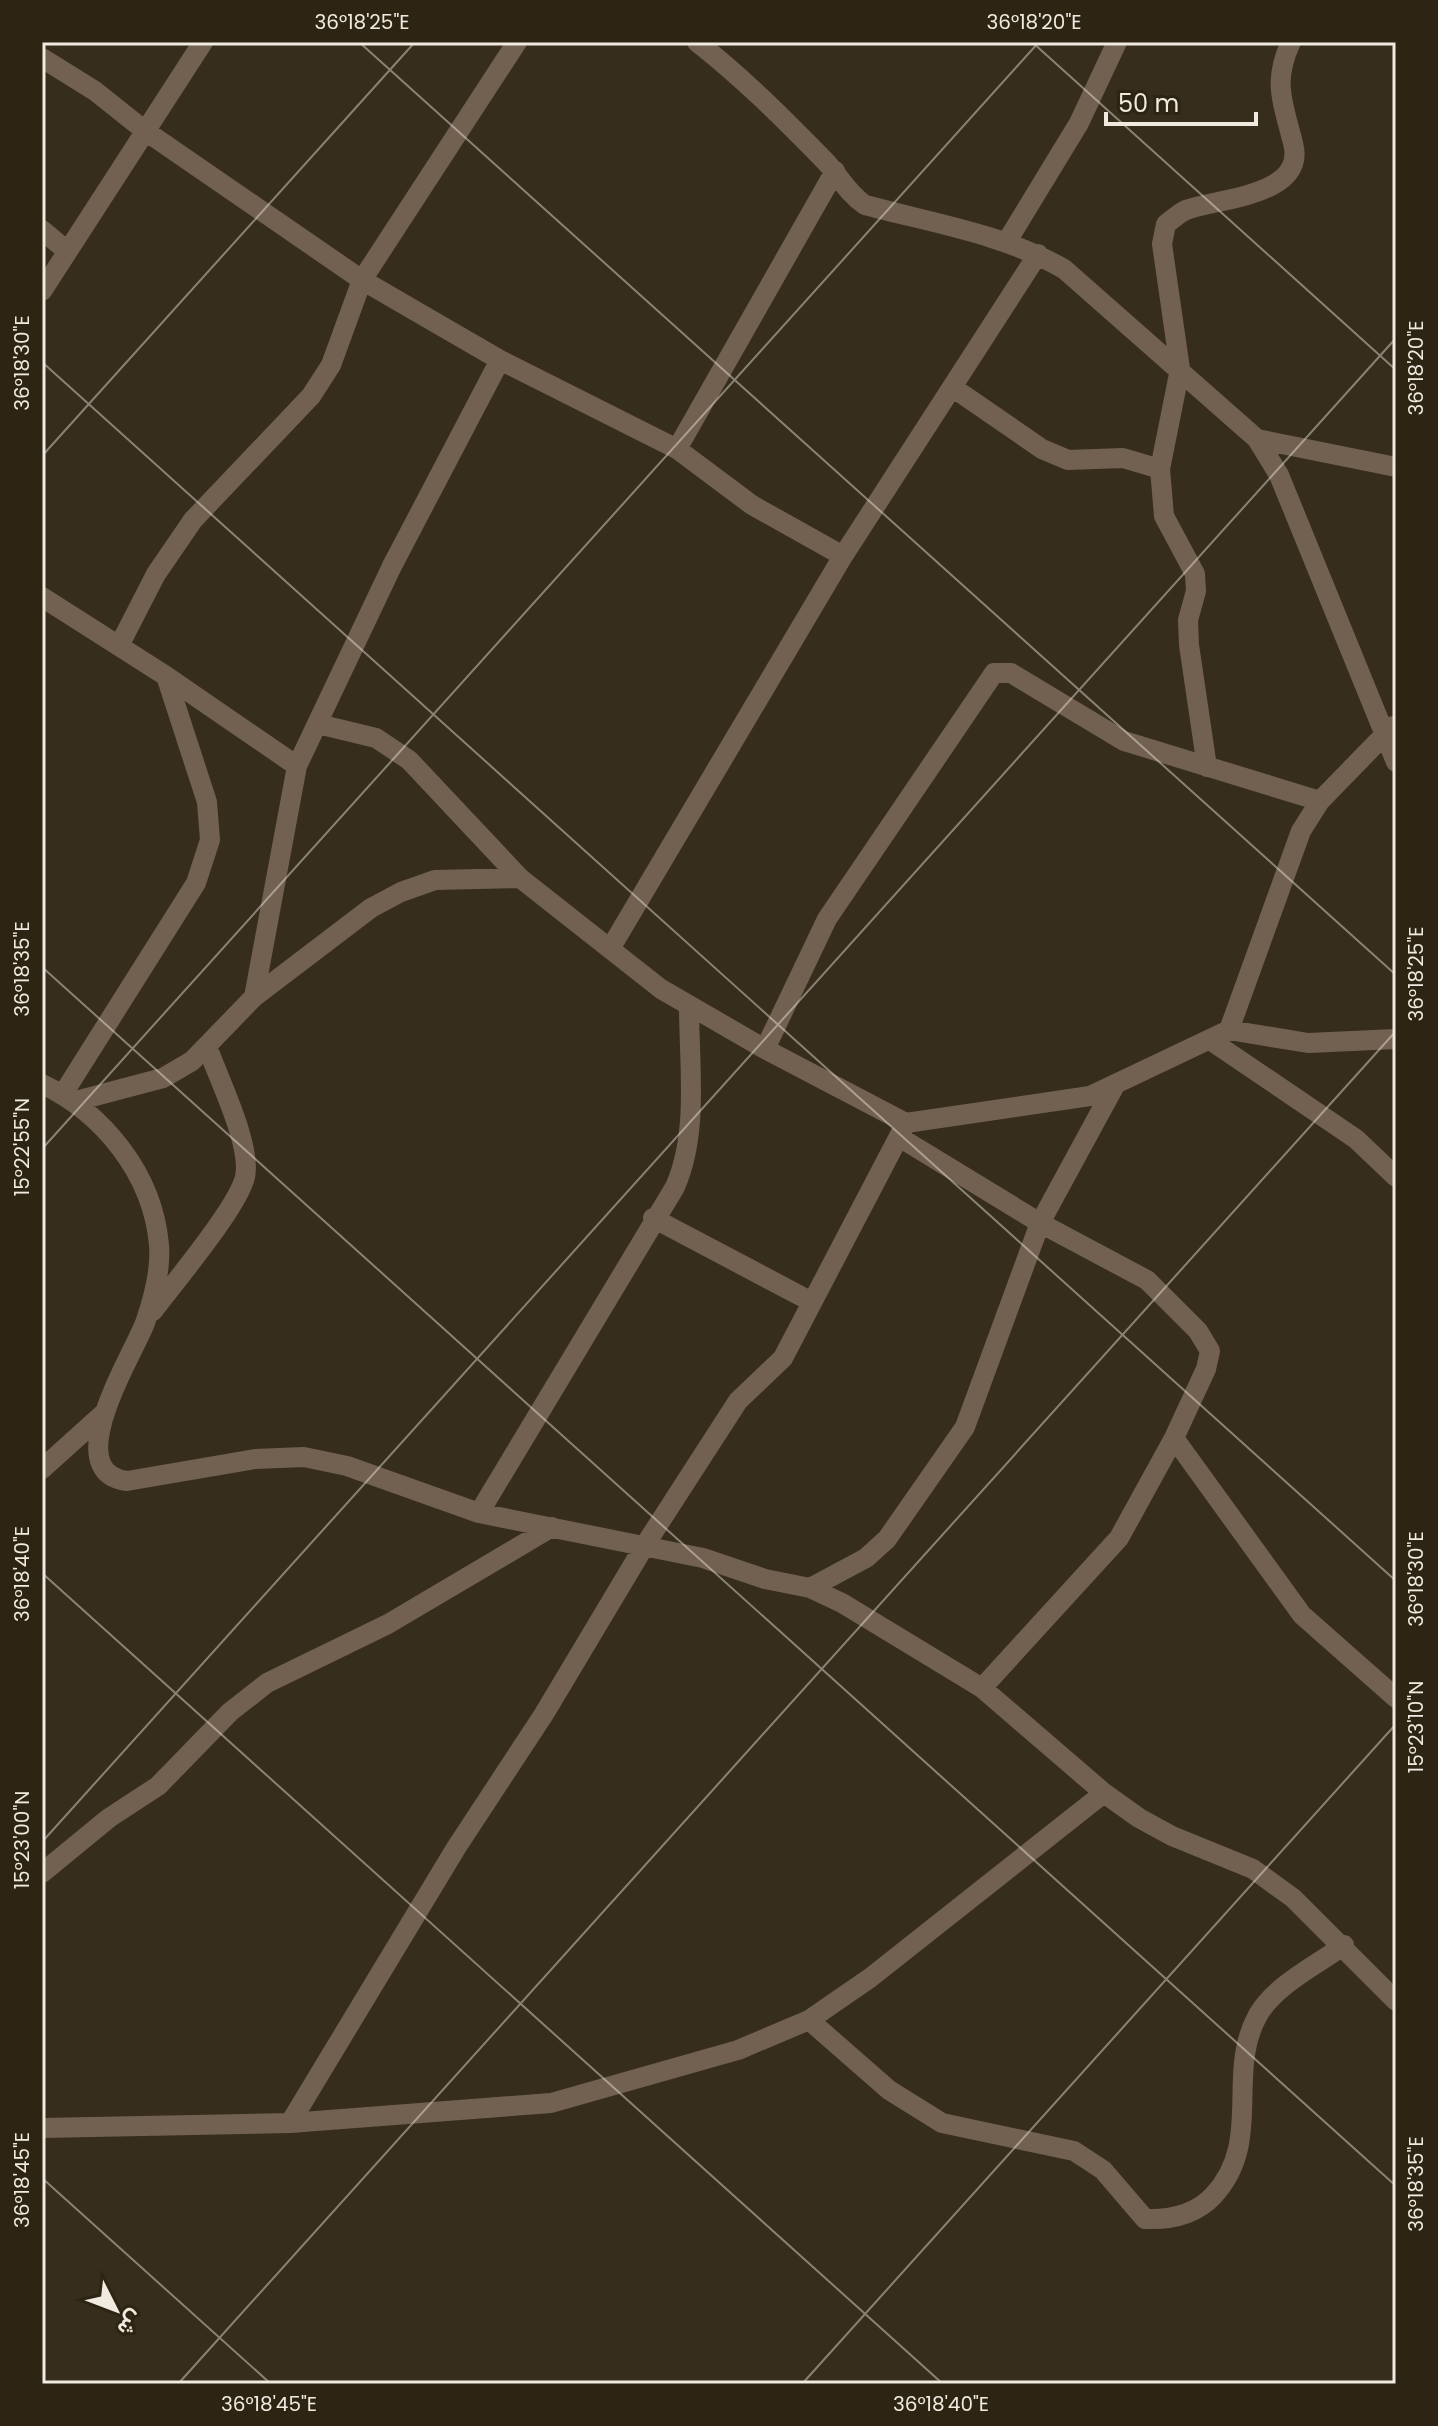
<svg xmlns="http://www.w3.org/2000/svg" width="1438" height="2426" font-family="Poppins,Vazirmatn,sans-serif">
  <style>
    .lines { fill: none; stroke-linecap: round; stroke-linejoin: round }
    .minor { stroke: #726151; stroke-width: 20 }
    .ticks { fill: none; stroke: #f0eadf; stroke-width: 2; stroke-opacity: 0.45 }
    .neatline { fill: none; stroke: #f0eadf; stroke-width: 3 }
    .ticks-label { font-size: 20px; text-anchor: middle; fill: #f0eadf }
  </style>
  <rect width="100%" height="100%" fill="#372d1d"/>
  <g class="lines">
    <path class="minor" d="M697,42C743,78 783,118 824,160C839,175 847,193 865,205C932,223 1004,234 1064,269L1257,439L1279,475L1396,762
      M42,58L95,91L144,130L362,280L500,360L677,449L752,505L843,556
      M42,230L67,251
      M1006,243L1079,123L1117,42
      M42,291L203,42
      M952,387L1042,449L1068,460L1123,458L1160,469
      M1257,439L1396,467
      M677,449L835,171
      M42,597L166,676L297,766
      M119,646L156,574L193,520L311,396L331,365L362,280L517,42
      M318,724L376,738L409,760L520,878L661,989L765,1049L906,1123L1090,1096L1229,1030L1308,1043L1396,1039
      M1207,767L1189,645L1188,620L1196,591L1195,574L1164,516L1160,469L1180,369L1162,244L1166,224C1172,220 1179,213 1186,210C1219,198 1307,196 1293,143C1283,103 1272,82 1291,42
      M610,949L843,556L1038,254
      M254,997L297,766L392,566L500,360
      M1229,1030L1301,831L1320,801L1393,726
      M1210,1040L1356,1139L1396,1177
      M765,1049L827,919L994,673H1011L1124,741L1320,801
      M42,1084C103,1113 153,1174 159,1245C161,1269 153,1300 145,1323C133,1355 58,1472 127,1481L255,1459L304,1457L347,1466L479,1513L703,1558L765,1579L810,1588L842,1603L982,1688L1104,1793L1139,1818L1172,1836L1253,1869L1293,1898L1396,2001
      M63,1094L196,883L210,840L207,802L166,676
      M76,1101L163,1078L192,1061L254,997L371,908L401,892L435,880L520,878
      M899,1137L1040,1223L1147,1280L1198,1331L1210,1351L1206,1369L1174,1438L1119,1538L982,1688
      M653,1218L812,1302
      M153,1311C174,1283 238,1207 245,1177C252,1145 218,1078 207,1046
      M1174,1438L1302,1615L1396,1698
      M42,1469L103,1414
      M479,1513L675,1187C699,1133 689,1065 689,1006
      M810,1588L866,1558L887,1539L965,1427L1040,1223L1114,1087
      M42,1873L109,1818L158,1786L230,1712L267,1683L388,1624L552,1527
      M809,2020L889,2090L942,2123L1074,2151L1103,2170L1145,2219C1170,2220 1195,2215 1213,2196C1264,2142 1225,2073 1258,2015C1275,1985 1317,1965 1344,1945
      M290,2123L456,1848L544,1714L645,1545L738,1401L783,1358L906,1123
      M42,2128L290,2123L551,2103L738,2050L809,2020L870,1978L1104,1793"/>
  </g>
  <path class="ticks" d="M359,42L1396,975M1032,42L1396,370M42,362L1396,1581M42,456L415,42M42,967L1396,2186M42,1149L1039,42M42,1573L943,2384M42,1842L1396,338M42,2178L271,2384M178,2384L1396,1031M802,2384L1396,1724"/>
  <rect width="1438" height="2426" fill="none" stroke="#2d2414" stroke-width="88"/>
  <g transform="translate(116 2310) rotate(132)" stroke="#2d2414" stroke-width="6" paint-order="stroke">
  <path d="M0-6L14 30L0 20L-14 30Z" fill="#f0eadf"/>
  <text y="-12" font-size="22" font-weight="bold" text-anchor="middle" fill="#f0eadf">ش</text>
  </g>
  <path d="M1106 112v12h150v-12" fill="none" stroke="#f0eadf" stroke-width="4"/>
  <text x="1118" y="112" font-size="24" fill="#f0eadf" stroke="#2d2414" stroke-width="6" paint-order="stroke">50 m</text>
  <rect x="44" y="44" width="1350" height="2338" class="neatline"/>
  <g class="ticks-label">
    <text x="362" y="29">36°18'25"E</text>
    <text x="1034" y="29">36°18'20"E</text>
    <text transform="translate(22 363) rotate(-90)" y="7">36°18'30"E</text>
    <text transform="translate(1416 368) rotate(-90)" y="7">36°18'20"E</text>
    <text transform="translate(22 969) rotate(-90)" y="7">36°18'35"E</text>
    <text transform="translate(1416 974) rotate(-90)" y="7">36°18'25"E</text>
    <text transform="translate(22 1147) rotate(-90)" y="7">15°22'55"N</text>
    <text transform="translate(22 1574) rotate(-90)" y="7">36°18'40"E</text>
    <text transform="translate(1416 1579) rotate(-90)" y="7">36°18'30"E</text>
    <text transform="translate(1416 1727) rotate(-90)" y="7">15°23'10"N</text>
    <text transform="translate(22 1840) rotate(-90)" y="7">15°23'00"N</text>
    <text transform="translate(22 2180) rotate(-90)" y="7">36°18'45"E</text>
    <text transform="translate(1416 2184) rotate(-90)" y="7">36°18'35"E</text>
    <text x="269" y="2411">36°18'45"E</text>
    <text x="941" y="2411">36°18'40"E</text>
  </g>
</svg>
